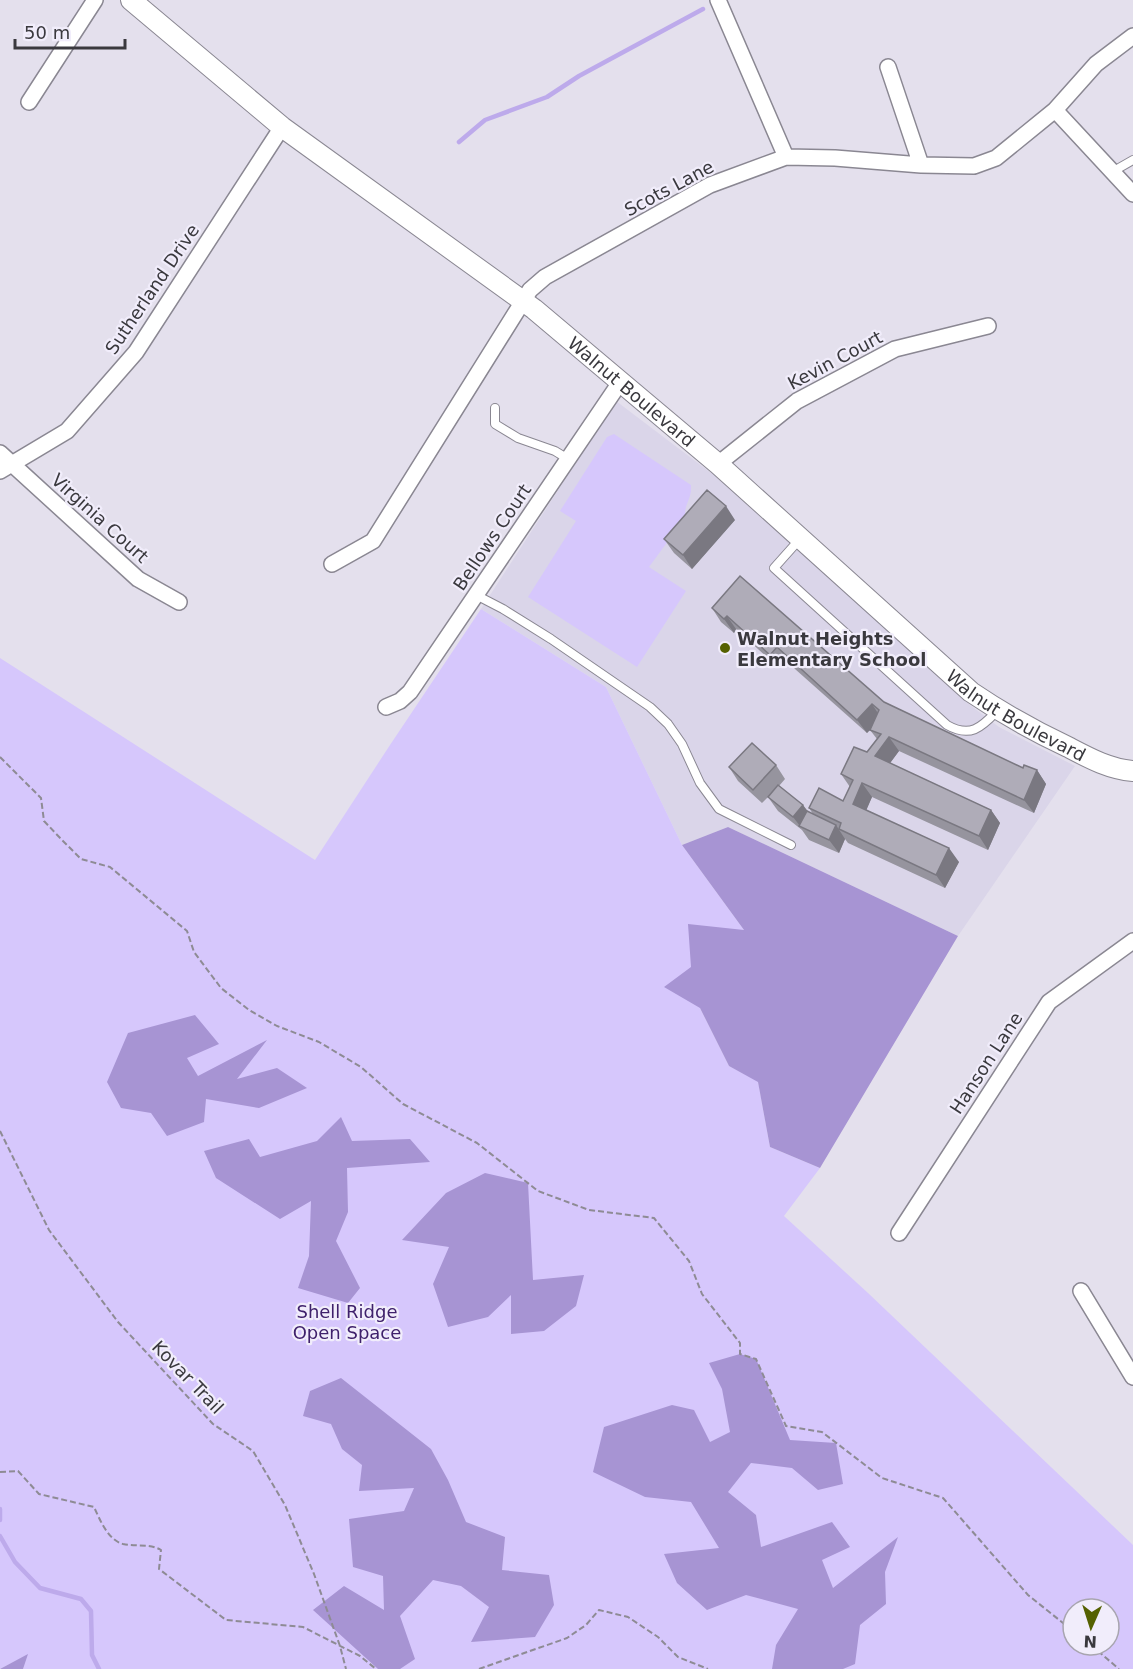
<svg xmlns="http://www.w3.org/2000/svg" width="1133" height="1669" font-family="'DejaVu Sans',sans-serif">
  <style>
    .built { fill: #dad5e9 }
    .green { fill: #d6c7fc; fill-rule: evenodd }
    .forest { fill: #a794d3 }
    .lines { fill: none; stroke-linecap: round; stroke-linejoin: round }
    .stream { stroke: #bdaaeb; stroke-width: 4.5 }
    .service-casing { stroke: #8a8792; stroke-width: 10 }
    .minor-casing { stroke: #8a8792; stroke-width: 18 }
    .tertiary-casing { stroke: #8a8792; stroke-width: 22 }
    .path { stroke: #8e8b94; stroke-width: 2; stroke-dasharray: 6 3; stroke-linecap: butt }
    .service { stroke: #fff; stroke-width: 8 }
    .minor { stroke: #fff; stroke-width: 15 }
    .tertiary { stroke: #fff; stroke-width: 20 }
    .wall { fill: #96949e }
    .shaded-wall { fill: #7a7881 }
    .building { fill: #afacb8; stroke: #7a7881; stroke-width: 1.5 }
    .poi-dot { fill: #556101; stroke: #f1edfb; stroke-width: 2 }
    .labels { text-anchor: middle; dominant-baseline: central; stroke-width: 4.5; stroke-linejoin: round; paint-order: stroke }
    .street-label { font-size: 18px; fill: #3a393e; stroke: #f1edfb }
    .poi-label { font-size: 18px; font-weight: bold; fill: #3a393e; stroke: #f1edfb; text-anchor: start }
    .park-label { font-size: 18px; fill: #3f216c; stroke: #f1edfb }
  </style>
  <rect width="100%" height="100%" fill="#e4e0ed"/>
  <path class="built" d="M616,401L715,476L966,702L999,727L1075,766L958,936L728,827L682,845L606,687L481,609Z"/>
  <path class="green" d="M614,434L691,485C692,500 684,503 685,518L649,567L686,591L637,667L528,597L576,521L560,511L607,437Z
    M481,609L606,687L682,845L744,930L700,1008L729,1066L758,1081L770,1147L820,1168L784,1216L868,1293L1133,1545V1669H23L26,1656L0,1669V658L315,860L390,745ZM1073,1609H1109V1645H1073Z"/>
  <path class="forest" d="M728,827L958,936L820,1168L770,1147L758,1082L729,1066L700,1008L664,987L691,967L688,924L744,930L682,845Z
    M195,1015L219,1044L187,1058L198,1076L267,1040L237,1079L277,1068L307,1088L259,1108L206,1099L204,1122L167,1136L151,1113L121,1108L107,1082L128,1033Z
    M341,1117L352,1141L410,1139L430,1162L347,1168L348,1212L336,1241L360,1288L348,1303L298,1288L309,1256L311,1201L280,1219L216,1178L204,1151L249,1139L260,1157L317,1141Z
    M485,1173L528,1183L533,1280L584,1275L576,1306L544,1331L511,1334V1295L488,1317L448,1327L433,1284L449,1247L402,1240L446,1193Z
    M740,1354L756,1359L790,1440L836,1443L843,1484L818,1490L792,1468L751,1463L728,1492L756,1515L761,1547L832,1522L850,1547L822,1560L833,1588L898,1537L885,1572L886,1604L860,1625L855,1664L843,1669H772L776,1645L798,1609L746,1595L707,1610L677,1583L664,1554L719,1548L691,1502L645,1497L593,1472L604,1427L672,1405L694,1410L710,1442L730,1432L722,1389L709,1363Z
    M341,1378L431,1449L448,1480L466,1522L505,1537L502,1570L549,1575L554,1605L535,1637L471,1642L489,1607L461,1586L433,1580L400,1616L415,1659L400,1669H378L313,1610L344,1586L384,1610L383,1576L353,1567L349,1519L404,1511L414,1488L359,1491L362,1465L342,1449L331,1424L303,1416L310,1391Z
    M28,1654L23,1669H0Z"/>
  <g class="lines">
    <path class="stream" d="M459,142L485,120L547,97L579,76L703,9
      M0,1509V1520
      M0,1536L15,1562L40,1588L81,1599L91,1611L92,1655L99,1669"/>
    <defs>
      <path id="service" d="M1112,172L1133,160
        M495,408V424L518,438L555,451L568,459
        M799,540L774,568L947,725C970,738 981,728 997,711
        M476,595L503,609L551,639L650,707L668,724L682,744L700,783L719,809L791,845"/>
      <path id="minor" d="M718,0L786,157
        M888,67L921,165
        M29,102L95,0
        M1055,110L1133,194
        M0,453L138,579L179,602
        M718,464L797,401L895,349L988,326
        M0,471L67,431L136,352L282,127
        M332,564L373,541L530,290L545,277L710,185L786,157L835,158L921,165L974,166L996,158L1055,110L1096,64L1133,36
        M386,707L400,701L410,692L621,381
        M899,1233L1049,1002L1133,941
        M1081,1291L1133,1377"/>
      <g id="tertiary">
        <path id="s1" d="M131,0L282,127L534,309L718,464L971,692C1002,713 1034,731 1068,747C1089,758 1109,769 1133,771"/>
      </g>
    </defs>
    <use href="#service" class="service-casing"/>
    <use href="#minor" class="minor-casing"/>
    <use href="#tertiary" class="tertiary-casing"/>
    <path class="path" d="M0,757L41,798L44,821L62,840L81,859L110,867L187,931L194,952L221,988L249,1010L277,1026L319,1042L361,1067L403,1104L477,1143L538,1191L589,1210L654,1218L689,1261L702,1294L740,1343V1354L756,1359L786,1426L822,1432L882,1478L943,1498L1028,1595L1073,1631
      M0,1131L49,1230L118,1322L213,1424L253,1451L285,1505L314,1574L340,1646L346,1669
      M0,1472L18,1471L39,1494L94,1507C100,1520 108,1540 123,1544C137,1547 149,1543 161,1550L159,1569L226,1620L303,1627L360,1656L376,1669
      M1091,1645L1119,1669
      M479,1669L567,1638L586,1625L599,1610L628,1617L658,1637L678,1657L708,1669"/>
    <use href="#service" class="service"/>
    <use href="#minor" class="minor"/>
    <use href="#tertiary" class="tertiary"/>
  </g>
  <path class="wall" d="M735,520L692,569L674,553L664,539Z
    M712,608L884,702L1023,768L1037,770L1046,784L1034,813L899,751L890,763L991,810L1000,823L988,850L872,797L866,810L959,862L945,888L848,843L845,839L839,853L809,840L802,830L778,811L768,797L773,792L762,803L738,781L729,767L776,765L785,779L779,786L808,812L813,814L809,808L843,801L850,787L841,774L867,752L877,739L870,730L871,729L867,733L786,661L779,668L736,629L734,633L721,622Z"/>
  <path class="shaded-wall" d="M726,506L735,520L692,569L683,555Z
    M727,616L736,629L734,633L724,619Z
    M872,704L881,718L867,733L857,720Z
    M889,737L899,751L885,770L875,756Z
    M1037,770L1046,784L1034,813L1024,800Z
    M862,783L872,797L863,818L853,804Z
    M803,805L813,818L800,826L793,817Z
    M991,810L1000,823L988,850L979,836Z
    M836,825L845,839L839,853L829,840Z
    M949,848L959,862L945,888L936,875Z"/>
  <path class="building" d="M707,490L726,506L683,555L664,539Z
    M740,576L884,702L1023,768L1024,765L1037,770L1024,800L889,737L875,756L991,810L979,836L862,783L853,804L949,848L936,875L839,829L841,823L809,808L819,788L843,801L853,780L841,774L854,747L867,752L881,734L870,730L879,710L872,704L857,720L777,647L770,655L727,616L724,619L712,608Z
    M752,743L776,765L753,790L729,767Z
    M778,785L803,805L793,817L768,797Z
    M807,811L836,825L829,840L799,826Z"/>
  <circle class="poi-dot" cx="725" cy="648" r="6"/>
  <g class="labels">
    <g class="street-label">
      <text transform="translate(669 188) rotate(-28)">Scots Lane</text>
      <text transform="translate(152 289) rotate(-56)">Sutherland Drive</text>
      <text transform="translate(835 360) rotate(-28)">Kevin Court</text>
      <text stroke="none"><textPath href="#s1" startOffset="636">Walnut Boulevard</textPath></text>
      <text transform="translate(100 518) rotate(42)">Virginia Court</text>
      <text transform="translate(492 537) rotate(-56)">Bellows Court</text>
      <text stroke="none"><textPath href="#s1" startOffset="1140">Walnut Boulevard</textPath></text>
      <text transform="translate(986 1063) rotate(-57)">Hanson Lane</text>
      <text transform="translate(188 1377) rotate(46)">Kovar Trail</text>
    </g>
    <g class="poi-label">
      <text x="737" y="638">Walnut Heights<tspan x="737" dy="21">Elementary School</tspan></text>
    </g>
    <g class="park-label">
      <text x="347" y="1311">Shell Ridge<tspan x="347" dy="21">Open Space</tspan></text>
    </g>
  </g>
  <g transform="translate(1091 1627) rotate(183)"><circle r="28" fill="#f1edfb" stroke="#a8a5af" stroke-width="1.5"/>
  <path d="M0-4.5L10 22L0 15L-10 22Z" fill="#556101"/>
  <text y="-9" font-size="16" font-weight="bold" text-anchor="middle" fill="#3a393e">N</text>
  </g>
  <path d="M15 39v9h110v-9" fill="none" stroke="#3a393e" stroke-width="3"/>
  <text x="24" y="39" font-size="18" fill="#3a393e" stroke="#f1edfb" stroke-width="4.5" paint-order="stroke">50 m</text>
</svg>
